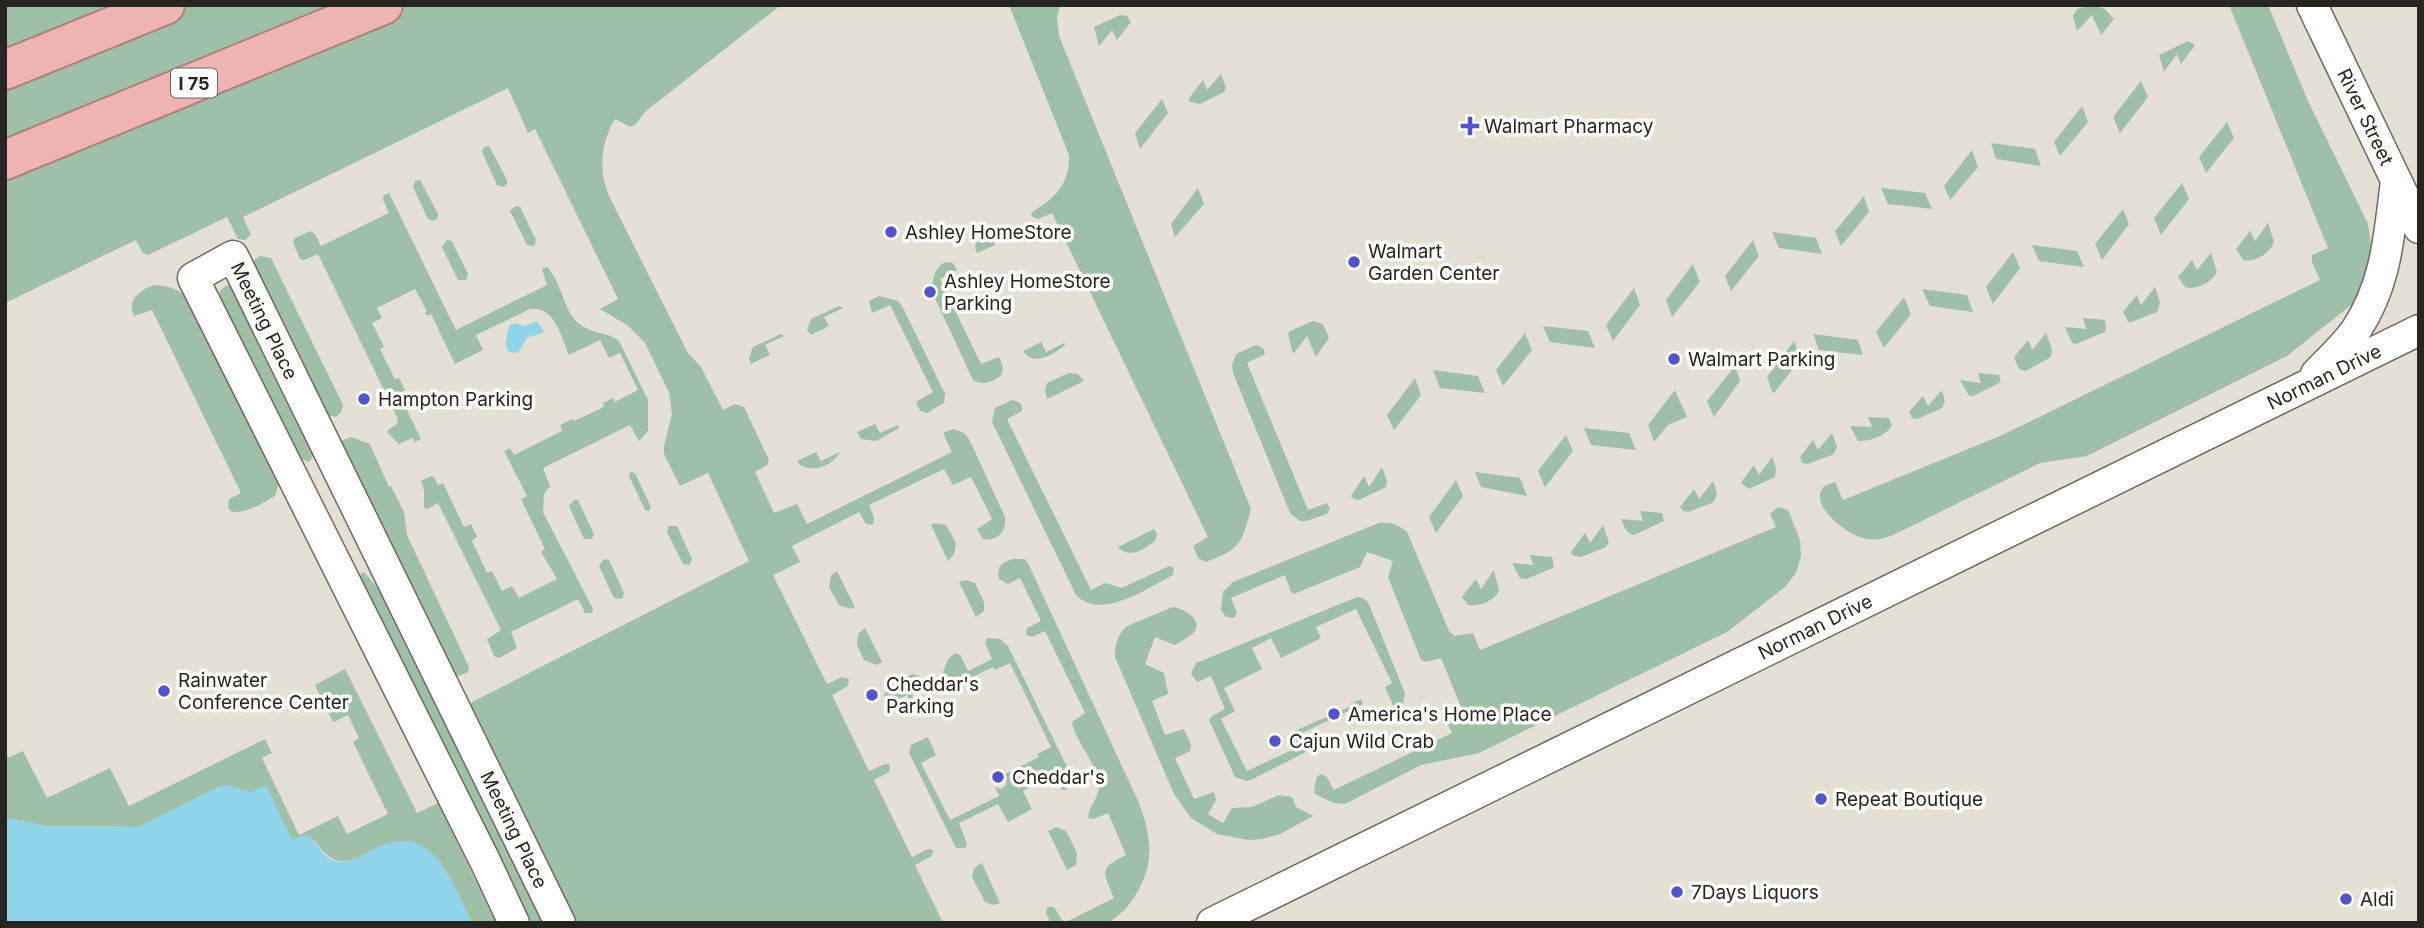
<svg xmlns="http://www.w3.org/2000/svg" width="2424" height="928" font-family="Inter,sans-serif">
  <style>
    .green { fill: #9fbfa7 }
    .water { fill: #91d4ea }
    .lines { fill: none; stroke-linecap: round; stroke-linejoin: round }
    .minor-casing { stroke: #6f6a60; stroke-width: 33 }
    .highway-casing { stroke: #aa827e; stroke-width: 42 }
    .minor { stroke: #fff; stroke-width: 30 }
    .highway { stroke: #f0b4b0; stroke-width: 38 }
    .poi-dot { fill: #5353ca; stroke: #fff; stroke-width: 2.5 }
    .labels { text-anchor: middle; dominant-baseline: central; stroke-width: 7; stroke-linejoin: round; paint-order: stroke }
    .shield { fill: #fff; stroke: #686663; stroke-width: 2 }
    .shield-label { font-size: 18px; font-weight: bold; fill: #272520 }
    .street-label { font-size: 19px; fill: #272520; stroke: #fff }
    .poi-label { font-size: 19px; fill: #272520; stroke: #fff; text-anchor: start }
  </style>
  <rect width="100%" height="100%" fill="#e4e0d4"/>
  <path class="green" d="M5,5H781L646,111L635,125L630,127L615,119C600,144 598,173 611,200L688,353L701,367L723,410L735,404L744,407L769,460L767,465L755,472L774,513L797,504L807,524L952,452L943,433L953,429L964,433L969,439L1005,517C1007,531 997,542 983,539L977,529L992,519L971,477L953,485L944,469L869,505L874,517L873,525L866,524L859,512L792,546L800,562L773,575L827,684L842,677L849,679L848,686L832,695L869,771L885,764L890,765L889,772L874,780L912,857L928,849L933,850L932,856L915,865L943,923H571L470,706L472,702L749,561L708,473L680,486L664,454V446L672,414L669,392L645,343L627,325L600,309L618,299L535,129L528,133L508,88L243,217L251,235L245,240L238,239L227,217L148,255L142,252L136,240L5,303Z
    M1009,5H1060L1057,18L1059,36L1251,509C1241,544 1241,549 1206,562L1198,558L1193,546L1208,537L1052,213L1038,219L1031,216L1032,212C1056,198 1070,183 1069,155Z
    M2092,5L2105,9L2114,19L2101,35L2092,15L2077,31L2073,16L2077,9Z
    M2229,5H2268L2308,101L2368,224L2372,251L2369,275L2355,302L2287,356L2087,456L2040,463L1891,536C1882,539 1873,541 1863,538C1848,535 1805,503 1825,486C1828,484 1832,483 1835,482L1843,500L2000,436L2320,280L2312,262V255L2328,248Z
    M1120,15L1127,16L1131,22L1117,40L1112,30L1099,46L1094,27Z
    M2188,41L2195,45L2181,64L2177,54L2164,72L2159,55Z
    M1221,74L1226,87L1224,92L1200,104L1190,102L1189,98L1203,80L1207,90Z
    M2141,81L2148,97L2120,133L2113,117Z
    M1162,99L1168,113L1140,149L1135,133Z
    M2082,106L2088,122L2060,156L2054,142Z
    M2227,122L2234,138L2206,173L2199,157Z
    M1991,143L2035,149L2041,166L1996,159Z
    M489,146L507,180V184L503,187L497,185L482,152L484,147Z
    M1972,150L1978,167L1950,200L1944,186Z
    M420,180L438,214V218L433,221L428,219L413,187L415,181Z
    M2182,183L2189,199L2161,235L2154,218Z
    M1198,188L1204,204L1175,237L1171,224Z
    M1881,188L1925,193L1932,209L1888,204Z
    M389,193L456,330L547,285L542,269L547,267C561,281 564,310 577,322C588,333 607,332 619,341L648,400V431L639,441L630,425L543,468L550,486L544,494L543,512L593,609L592,613H585L578,599L511,632L517,648L499,658L494,656L487,639L501,630L438,503L428,509L424,508V490L421,481L431,476L434,477L438,485L443,483L464,527L471,524L477,537L472,541L487,573L492,571L502,591L512,586L519,598L557,579L541,552L545,549L521,499L527,496L504,451L510,448L514,455L562,431L560,425L573,419L574,421L604,407L603,403L613,398L615,402L638,390L620,353L609,358L600,340L569,355C561,337 555,306 530,309L476,335L483,350L455,364L431,314L427,316L425,313L427,311L415,289L377,308L382,318L372,323L384,347L380,349L395,379L399,378L405,390L399,394L421,439L415,442L412,438L399,444L388,433V430L397,424L398,419L318,254L304,260L300,259L293,242L295,238L310,231L315,234L321,246L389,213L383,199L384,195Z
    M1864,196L1869,212L1841,246L1835,231Z
    M516,206L520,207L536,240L534,246L527,245L510,211Z
    M2123,209L2129,224L2102,260L2095,244Z
    M2268,223L2274,242C2270,253 2255,263 2243,260L2236,249L2250,231L2255,241Z
    M1004,225L1009,226L991,235L995,245L977,253L975,246L979,238Z
    M1772,232L1816,238L1822,254L1779,248Z
    M447,240L452,241L468,274L466,280H458L442,247Z
    M1753,240L1759,256L1731,291L1725,276Z
    M2032,245L2077,251L2084,267L2039,261Z
    M2013,252L2020,268L1993,304L1986,287Z
    M2211,253L2217,272C2213,282 2195,291 2185,287L2178,277L2192,260L2197,270Z
    M260,256L271,258L343,405L341,412L336,417L323,414L252,270L254,260Z
    M945,262L953,263L957,270L940,279L981,364L999,357L1003,367L1002,374C994,382 983,386 973,380L933,294C931,282 934,268 945,262Z
    M1693,264L1700,282L1672,317L1666,300Z
    M154,285C170,286 180,289 191,301L279,483L275,496C261,504 248,513 232,512L228,508L229,499L241,493L152,310L134,316C126,300 140,290 154,285Z
    M227,285L232,286L314,450V455L309,462L299,458L220,296V291Z
    M2155,287L2160,303L2157,312L2129,323L2123,312L2137,295L2141,305Z
    M1634,288L1640,305L1613,341L1606,325Z
    M1922,289L1967,295L1973,312L1930,306Z
    M879,296L898,301L902,306L945,394L944,403L927,413L920,411L916,402L933,392L890,305L872,313L869,301Z
    M1904,297L1911,314L1884,348L1876,332Z
    M839,306L843,308L824,317L829,326L811,335L807,330L811,319Z
    M2083,318L2105,320L2106,328L2105,332L2076,344L2072,343L2065,327L2086,329Z
    M1313,321L1323,324L1329,338L1316,357L1307,336L1293,354L1288,334L1290,331Z
    M1543,326L1588,331L1595,348L1550,342Z
    M1525,333L1532,350L1503,386L1496,370Z
    M2046,333L2052,349L2051,357L2026,371L2019,369L2014,357L2028,340L2032,350Z
    M781,334L784,336L765,345L770,355L751,364L749,358L753,347Z
    M1813,334L1858,340L1863,355L1819,350Z
    M1794,341L1801,359L1773,394L1767,377Z
    M1041,342L1046,352L1064,343L1065,345C1053,355 1034,367 1023,351Z
    M1256,345L1263,348L1265,354L1247,363L1308,510L1327,503L1330,509L1327,514L1306,521H1300L1290,513L1233,373L1232,365L1236,354Z
    M1735,366L1740,381L1714,417L1707,401Z
    M1433,370L1478,376L1485,393L1440,388Z
    M1069,373L1078,374L1084,381L1047,399L1045,391L1047,383Z
    M1978,373L1999,375L2001,382L1973,396H1969L1960,380L1981,383Z
    M1415,378L1421,395L1394,430L1387,415Z
    M1675,390L1687,417L1668,425L1654,442L1648,425Z
    M1942,390L1945,401L1942,408L1917,419L1912,418L1909,412L1923,396L1928,406Z
    M1012,400L1019,402L1022,406V411L1007,419L1091,590L1105,583L1122,588L1169,566L1174,568L1173,575C1147,588 1102,621 1076,595L992,422L995,408Z
    M1868,417L1889,418L1892,426C1887,435 1868,442 1858,441L1850,426L1872,427Z
    M875,424L880,433L898,425L899,428L876,441L861,439L857,432Z
    M1584,428L1629,433L1636,450L1591,445Z
    M1832,433L1837,447L1834,454L1808,464L1802,463L1800,457L1813,440L1818,450Z
    M1566,435L1573,451L1545,487L1538,471Z
    M351,437L370,444L389,487L391,486L404,512L407,535L469,667L468,672L456,677L452,675L341,449V441Z
    M816,452L821,461L840,452C833,466 807,476 797,461Z
    M1772,457L1776,468L1775,477L1749,489L1741,483L1754,465L1759,475Z
    M1382,467L1387,481L1386,487L1359,500L1354,499L1351,496L1364,476L1369,487Z
    M630,472L635,473L651,507L649,511L645,510L629,476Z
    M1475,472L1520,478L1527,496L1481,487Z
    M1456,480L1463,496L1436,533L1429,517Z
    M1713,481L1717,493L1714,502L1688,512L1683,511L1680,507L1694,489L1699,499Z
    M574,500H578L594,534L592,539H584L569,506Z
    M1778,507L1788,510L1800,540L1801,556L1796,573L1785,587L1727,632L1479,753L1421,765L1345,804L1334,803L1315,794L1314,789L1317,777L1321,774L1327,777L1334,790L1452,733L1443,714L1461,707L1441,658L1426,662L1421,660L1388,577L1393,561L1367,552L1360,567L1294,594L1291,592L1285,575L1231,598L1237,613L1234,618L1226,617L1221,610L1223,592L1233,582L1379,523C1391,522 1397,524 1407,532L1449,631L1455,636L1473,633L1480,650L1776,527L1770,514Z
    M1640,511L1662,513L1664,521L1634,535C1626,534 1624,526 1621,519L1643,521Z
    M935,523L946,525L956,543L954,554L948,561L931,525Z
    M1603,525L1609,542L1606,547L1581,557L1572,555L1571,552L1585,533L1590,543Z
    M669,526H677L692,559L690,565L683,564L667,532Z
    M1154,529L1157,534L1155,541C1144,550 1129,559 1118,547Z
    M1530,555L1552,557L1554,566L1553,568L1526,579L1520,578L1512,563L1533,565Z
    M604,559L609,560L624,593L622,599L614,598L599,566Z
    M1013,559H1024L1028,563L1139,803C1153,841 1155,868 1131,902C1126,909 1115,920 1106,923C1095,926 1064,923 1051,923L1046,913L1047,907H1054L1064,923L1114,898C1103,871 1098,869 1126,855L1108,813L1093,819L1088,818C1088,806 1099,799 1099,786C1098,763 1076,744 1072,722L1085,713L1045,631L1032,637L1026,635L1027,628L1041,621L1020,578L1008,584L999,579C996,567 1002,562 1013,559Z
    M1494,570L1499,591C1494,601 1479,607 1468,605L1462,597L1476,579L1481,589Z
    M837,571L855,607L851,609L839,605L829,587L831,575Z
    M364,572L387,599L544,923H528L360,580L361,573Z
    M966,580L975,583L984,602V611L976,617L959,582Z
    M1357,597L1363,598L1368,602L1405,693L1403,703L1397,707L1393,705L1385,687L1392,683L1356,609L1316,627L1321,638L1281,658L1271,638L1252,648L1262,669L1224,688L1235,711L1221,719L1247,771L1294,749L1288,734L1351,706L1350,704L1361,699L1363,704L1302,733L1308,747L1306,752L1253,779L1246,781L1235,777L1209,720L1212,716L1225,709L1211,676L1197,682L1191,674L1196,663Z
    M1173,607C1185,609 1207,622 1191,635C1186,639 1180,642 1175,645L1155,637L1145,664L1164,673L1168,694L1152,701L1165,735L1184,729L1191,745L1190,751L1175,758L1194,799L1214,792L1216,800L1208,814L1223,823L1232,808L1252,807L1279,795L1292,797L1296,807L1313,816L1280,834L1262,839L1248,840L1217,834L1191,818L1174,794L1115,657C1115,645 1117,635 1127,626Z
    M865,628L882,662L877,665L864,660L857,645L858,634Z
    M987,638L1000,639L1008,646L1070,773L1066,790H1062L1055,775L1023,791L1032,809L1008,822L998,804L959,823L967,844L965,848H956L909,753L911,745L928,737L936,755L921,763L950,820L999,796L995,787L1001,789L1006,785L1007,778L1005,774L1039,757L1037,754L1051,747L1010,663L995,670L993,667L950,688L948,685L940,682L948,659L955,653L960,655L968,671L992,659L985,643Z
    M345,669L417,813L438,803L496,923H472L461,901L381,846C351,862 337,873 315,841L292,839C273,817 250,779 217,788L138,827L46,826L5,818V756L9,757L23,751L47,798L110,768L129,806L265,739L272,753L262,758L299,835L338,816L347,834L388,814L353,742L359,738L348,715L333,722L315,685Z
    M912,674L920,676L912,696L916,705L913,706L907,695L888,704L885,703L884,695L888,687Z
    M1056,827L1066,831L1077,853L1076,865L1067,870L1048,831Z
    M982,863L1000,903L993,905L985,902L972,877L974,868Z"/>
  <path class="water" d="M537,321L544,332L527,338L518,353L509,352C503,344 507,333 510,325L515,323L525,326Z
    M228,785L251,792L266,785L292,839L308,835C318,843 322,856 334,861C346,865 360,857 370,851C432,817 450,878 472,923H5V818L46,826L138,827L217,788Z"/>
  <g class="lines">
    <defs>
      <g id="minor">
        <path id="s1" d="M2312,5L2419,228"/>
        <path d="M2316,374C2329,360 2345,346 2356,330C2387,283 2389,235 2396,181"/>
        <path id="s2" d="M514,923L485,861L193,278L233,256L560,923"/>
        <path id="s3" d="M1212,923L2419,330"/>
      </g>
      <path id="highway" d="M5,70L165,5
        M5,160L383,5"/>
    </defs>
    <use href="#minor" class="minor-casing"/>
    <use href="#highway" class="highway-casing"/>
    <use href="#minor" class="minor"/>
    <use href="#highway" class="highway"/>
  </g>
  <g class="poi-dot">
    <path d="M1466.5 115.5h7v7h7v7h-7v7h-7v-7h-7v-7h7z"/>
    <circle cx="891" cy="232" r="7"/>
    <circle cx="1354" cy="262" r="7"/>
    <circle cx="930" cy="292" r="7"/>
    <circle cx="1674" cy="359" r="7"/>
    <circle cx="364" cy="399" r="7"/>
    <circle cx="164" cy="691" r="7"/>
    <circle cx="872" cy="695" r="7"/>
    <circle cx="1334" cy="714" r="7"/>
    <circle cx="1275" cy="741" r="7"/>
    <circle cx="998" cy="777" r="7"/>
    <circle cx="1821" cy="799" r="7"/>
    <circle cx="1677" cy="892" r="7"/>
    <circle cx="2346" cy="899" r="7"/>
  </g>
  <g class="labels">
    <rect class="shield" x="171" y="68.5" width="46" height="29" rx="5"/>
    <g class="shield-label">
      <text x="194" y="83">I 75</text>
    </g>
    <g class="street-label">
      <text stroke="none"><textPath href="#s1" startOffset="124">River Street</textPath></text>
      <text stroke="none"><textPath href="#s2" startOffset="838">Meeting Place</textPath></text>
      <text stroke="none"><textPath href="#s3" startOffset="1239">Norman Drive</textPath></text>
      <text stroke="none"><textPath href="#s3" startOffset="672">Norman Drive</textPath></text>
      <text stroke="none"><textPath href="#s2" startOffset="1405">Meeting Place</textPath></text>
    </g>
    <g class="poi-label">
      <text x="1484" y="126">Walmart Pharmacy</text>
      <text x="905" y="232">Ashley HomeStore</text>
      <text x="1368" y="251">Walmart<tspan x="1368" dy="22">Garden Center</tspan></text>
      <text x="944" y="281">Ashley HomeStore<tspan x="944" dy="22">Parking</tspan></text>
      <text x="1688" y="359">Walmart Parking</text>
      <text x="378" y="399">Hampton Parking</text>
      <text x="178" y="680">Rainwater<tspan x="178" dy="22">Conference Center</tspan></text>
      <text x="886" y="684">Cheddar's<tspan x="886" dy="22">Parking</tspan></text>
      <text x="1348" y="714">America's Home Place</text>
      <text x="1289" y="741">Cajun Wild Crab</text>
      <text x="1012" y="777">Cheddar's</text>
      <text x="1835" y="799">Repeat Boutique</text>
      <text x="1691" y="892">7Days Liquors</text>
      <text x="2360" y="899">Aldi</text>
    </g>
  </g>
  <rect width="2424" height="928" fill="none" stroke="#272520" stroke-width="14"/>
</svg>
